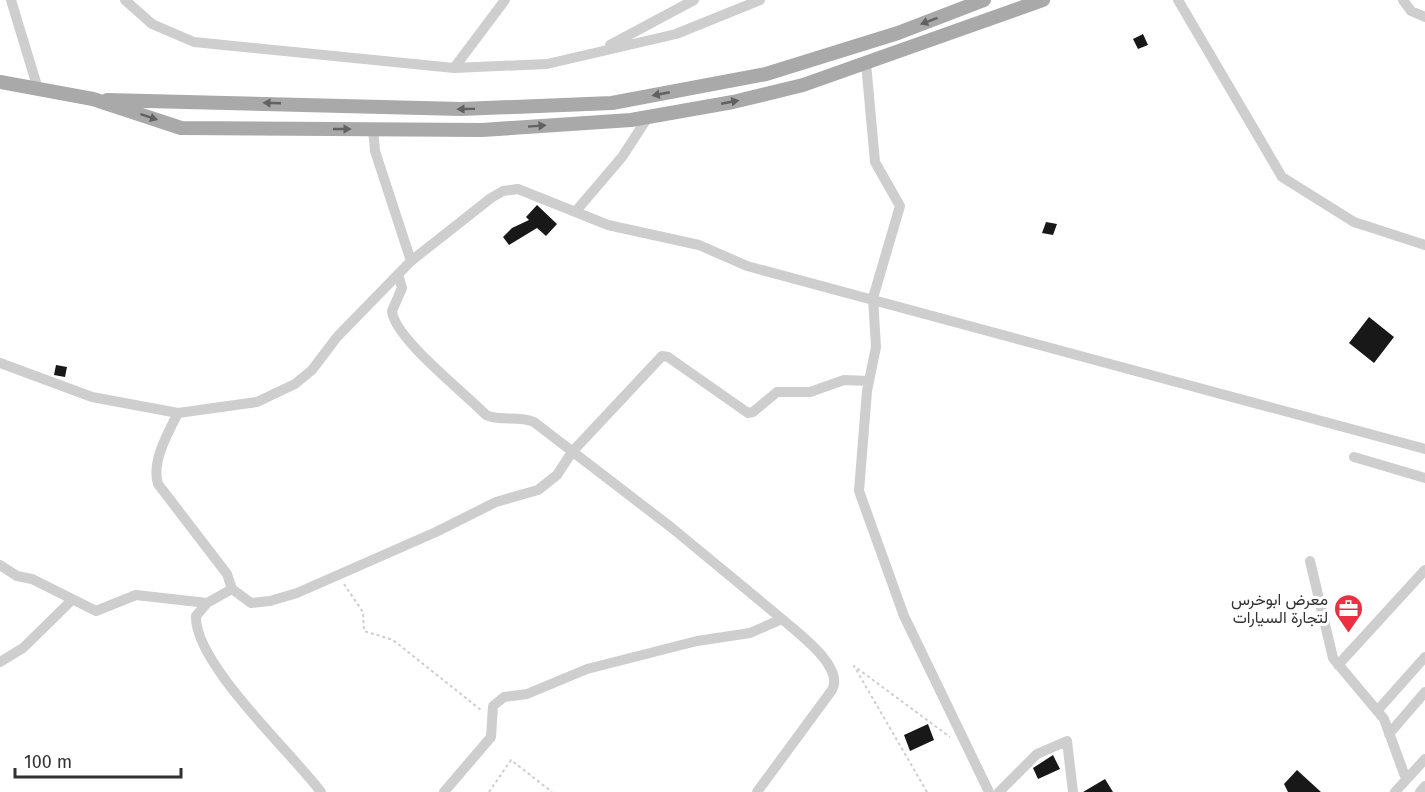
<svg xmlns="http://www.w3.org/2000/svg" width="1425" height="792" font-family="'Fira Sans',Vazirmatn,sans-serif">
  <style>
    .building { fill: #181818 }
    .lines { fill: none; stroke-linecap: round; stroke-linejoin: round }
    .path { stroke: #cecece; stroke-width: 2; stroke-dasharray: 3 3; stroke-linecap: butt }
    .minor { stroke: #cecece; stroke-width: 10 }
    .major { stroke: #a9a9a9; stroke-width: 14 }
    .oneway { fill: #616161 }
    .labels { text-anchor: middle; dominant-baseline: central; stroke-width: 6; stroke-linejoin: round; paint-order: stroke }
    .poi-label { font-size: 16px; fill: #313131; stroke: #fff; text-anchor: end }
  </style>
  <rect width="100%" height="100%" fill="#fff"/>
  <path class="building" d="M1143,34L1148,45L1138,49L1133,39Z
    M537,205L557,224L546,236L537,228L509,245L503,237L512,228L529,220L526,217Z
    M1046,222L1057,224L1053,235L1042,233Z
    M1369,317L1394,337L1374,363L1349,343Z
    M56,365L67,367L65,377L54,375Z
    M928,724L934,740L910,751L904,735Z
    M1053,755L1060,769L1038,779L1033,768Z
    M1297,770L1321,792H1288L1284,784Z
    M1105,779L1113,792H1083Z"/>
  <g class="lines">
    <path class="path" d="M344,584L363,612L364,631L393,640L481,710
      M489,792L511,760L552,792
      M927,792L854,666L950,737"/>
    <path class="minor" d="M11,0L38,89
      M125,0L152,24L194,42L454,68L547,64L676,34L760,0
      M1178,0L1282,177L1354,222L1425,245
      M1403,0L1411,11L1425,17
      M610,45L694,0
      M866,63L875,162L900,206L873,298L876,347L867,391L859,491L904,616L989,792
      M454,68L505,0
      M576,211L622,157L648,117
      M411,261L491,198L503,191L518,189L608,225L699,245L747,266L1425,449
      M398,274L402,288L392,311C394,338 465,393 486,415C500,422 518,415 534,422L672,528L782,619
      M0,363L92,397L178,413
      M1354,457L1425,478
      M1310,561L1333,658L1384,719L1406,779
      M0,565L17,576L32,579L96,611L136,595L207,603
      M232,589L251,603L270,601L297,593L436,532L496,502L538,490L557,475L572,452L662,356L668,357L748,413L753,412L777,392H810L844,380L869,381
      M0,662L23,648L72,600
      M1338,665L1425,570
      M1377,711L1425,657
      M1389,734L1425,692
      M321,792C291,752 194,663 196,616L207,603L232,589L227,574L158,484C151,462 168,433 178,413L257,402L295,384L312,370L337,337L411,261L375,151L373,129
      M444,792L491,737L493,706L504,697L527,694L587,669L697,641L750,633L782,619C798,633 845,667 832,690L757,792
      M999,792L1037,754L1067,741L1073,792
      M1395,792L1425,759
      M1420,792L1425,786"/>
    <path class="major" d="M0,82L93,99L181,128L482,130L631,120L733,102L803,85L1043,0
      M107,100L461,109L612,103L766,74L898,33L984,0"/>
  </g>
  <defs><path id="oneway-solid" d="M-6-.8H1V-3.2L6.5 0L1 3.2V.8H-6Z" transform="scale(1.5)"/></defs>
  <g class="oneway">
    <use href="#oneway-solid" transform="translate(929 21) rotate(159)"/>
    <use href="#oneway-solid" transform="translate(661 94) rotate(169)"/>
    <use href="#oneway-solid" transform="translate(730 102) rotate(-11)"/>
    <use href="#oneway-solid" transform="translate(272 103) rotate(-178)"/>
    <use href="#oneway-solid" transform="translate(466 109) rotate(179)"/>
    <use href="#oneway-solid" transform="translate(149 117) rotate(18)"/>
    <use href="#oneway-solid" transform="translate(537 126) rotate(-4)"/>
    <use href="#oneway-solid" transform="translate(342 129)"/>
  </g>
  <defs>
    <symbol id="office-pin" viewBox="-11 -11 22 30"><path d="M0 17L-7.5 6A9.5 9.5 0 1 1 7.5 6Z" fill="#eb3042" stroke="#fff"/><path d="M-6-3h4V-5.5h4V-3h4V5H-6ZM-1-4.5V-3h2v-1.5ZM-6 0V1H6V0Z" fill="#fff"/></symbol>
  </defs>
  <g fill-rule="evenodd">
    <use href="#office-pin" x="1332" y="592" width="33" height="45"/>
  </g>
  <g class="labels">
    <g class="poi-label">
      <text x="1328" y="599">معرض ابوخرس<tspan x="1328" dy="18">لتجارة السيارات</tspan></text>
    </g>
  </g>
  <path d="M15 768v9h166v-9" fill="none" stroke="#313131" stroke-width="3"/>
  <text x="24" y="768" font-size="18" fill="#313131" stroke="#ffffff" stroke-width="4.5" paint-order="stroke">100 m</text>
</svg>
